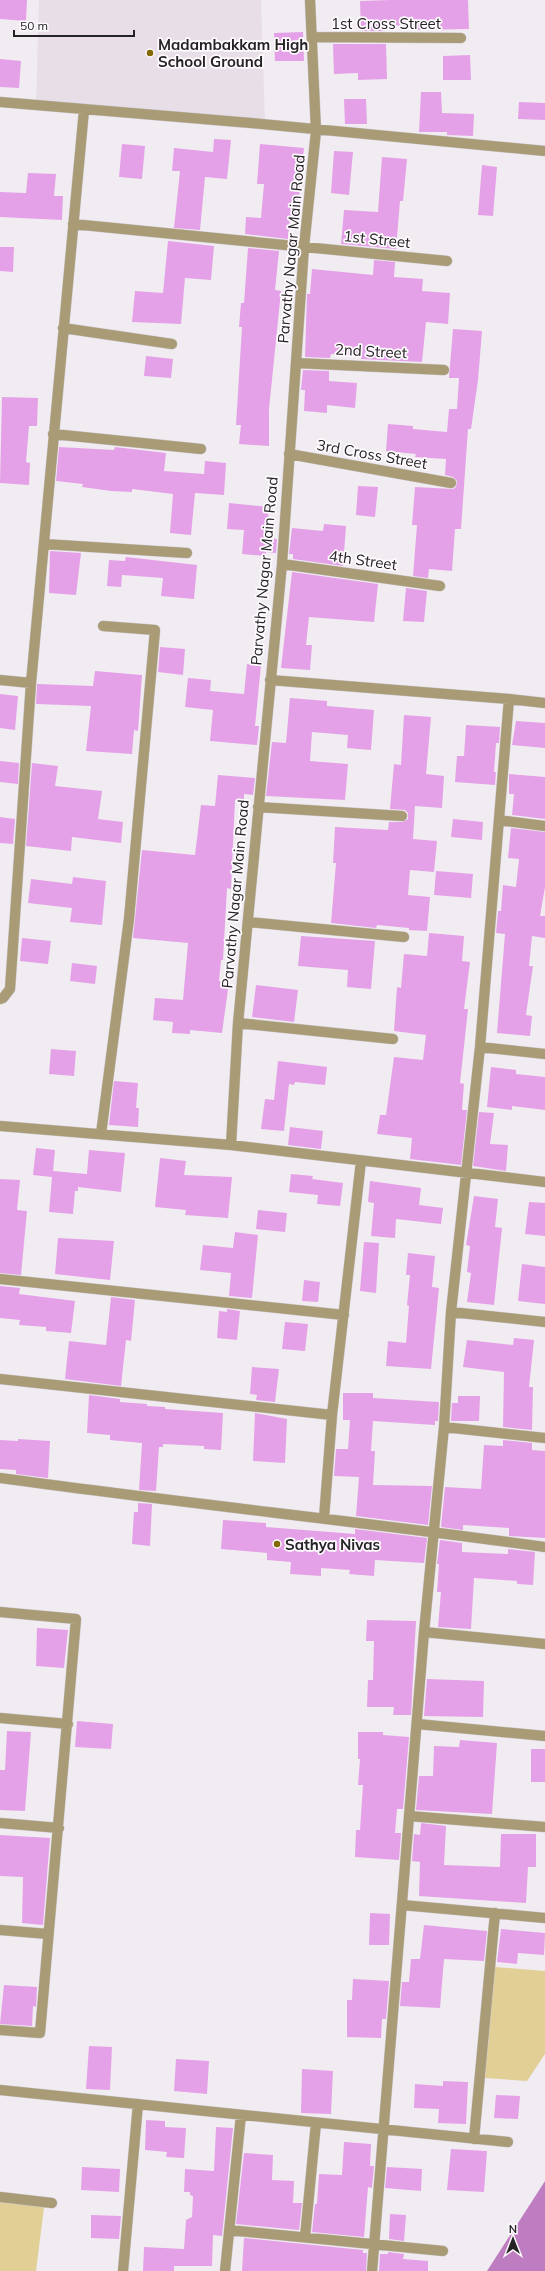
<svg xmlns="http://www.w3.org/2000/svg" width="545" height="2271" font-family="Mulish,sans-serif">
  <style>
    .built { fill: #e8dee8 }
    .green { fill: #e2cf96 }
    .water { fill: #bf7dc1 }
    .building { fill: #e5a1e7 }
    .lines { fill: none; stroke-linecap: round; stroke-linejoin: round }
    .minor-casing { stroke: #ccc8cc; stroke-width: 11 }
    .minor { stroke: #a89b75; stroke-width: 10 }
    .poi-dot { fill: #826901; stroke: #fefafe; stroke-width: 1.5 }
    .labels { text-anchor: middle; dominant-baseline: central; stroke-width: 3.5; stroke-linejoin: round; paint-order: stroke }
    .street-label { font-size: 15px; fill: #242224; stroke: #fefafe }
    .poi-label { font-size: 15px; font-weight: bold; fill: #242224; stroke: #fefafe; text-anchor: start }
  </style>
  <rect width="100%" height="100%" fill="#f1ecf1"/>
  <path class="built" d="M39,0H261L265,124L36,106Z"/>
  <path class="green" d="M495,1967L545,1971V2054L527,2081L485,2078Z
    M0,2202L44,2207L36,2271H0Z"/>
  <path class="water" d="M545,2181V2271H487Z"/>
  <path class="building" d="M0,0H27L26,21L0,19Z
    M390,0H468L469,29L415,30L414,25L385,26V31H361L360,1Z
    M303,32L304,61H275L274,33Z
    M333,44H386L387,79L358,80V73L334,74Z
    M470,55L471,80H443V56Z
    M0,59L21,61L19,88L0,87Z
    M421,92H441L442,113L474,114L473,136L447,135V132H419Z
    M344,99H366L367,124H345Z
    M519,102L545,103V120L518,119Z
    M214,139L231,140L227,179L205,177L200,230L174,228L180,171H172L174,148L213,152Z
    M122,144L145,146L142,179L119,177Z
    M260,144L304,148L297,217L290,216L288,239L245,234L246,217L261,218L264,184H257Z
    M334,151L353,152L349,195L331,193Z
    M382,157L407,159L403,201H400L396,249L341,244L344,210L378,212Z
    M482,165L497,167L493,216L478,215Z
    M28,173L56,174L54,196H63L62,220L0,217V192L26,193Z
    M168,241L214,246L211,280L185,278L181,324L132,322L135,291L163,293Z
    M0,247H14L13,272L0,271Z
    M248,248L279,251L275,290L281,291L269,409V446L239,444L241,425H236L242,327H239L241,303H244Z
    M374,260L395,262L394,277L423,279L422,291L450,293L448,324L426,322L422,362L361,359V356L331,354L330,358L305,357L307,294H310L312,269L373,275Z
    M453,329L482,331L478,380L471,429H468L461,529H455L452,571L429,569L428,578L413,576L417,525H412L415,487L453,489L456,487L457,481L453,477L445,475L446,459L415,457L416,454L386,451L388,424L413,426V429L447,432L449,409H457L459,378H449Z
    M146,356L173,359L171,378L144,376Z
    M303,370L329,371V381L357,383L355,408L327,405V413L304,411L305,390H301Z
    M2,397L38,398L37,426H29L26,462L30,463L29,485L0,483Z
    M59,447L114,450L115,447L166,453L164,471L204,474L205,461L226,463L224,495L195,493L191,535L170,533L173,494L132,489V492L111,491L82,487L83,484L56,481Z
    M358,486L378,487L375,517L356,515Z
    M229,503L269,507L267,538L277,539L276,553L266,552V556L242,554L244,530L227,529Z
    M324,524L346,526L343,566L293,559V554H289L292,528L323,531Z
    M50,551L81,553L76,595L49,593Z
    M126,557L197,565L194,599L161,596L163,578L122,575L121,587L107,586L109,560L125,561Z
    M292,572L378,584L374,622L309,617L306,645H312L310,670L281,668Z
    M406,588L427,591L424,622L403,621Z
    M160,647L185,649L183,675L158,672Z
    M247,664L261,665L255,726H259L257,745L210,741L213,710L185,707L188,678L211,680L210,691L244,694Z
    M95,671L142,675L138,731L134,730L132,754L86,751L91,706L36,704L37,684L93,686Z
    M0,694L18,696L15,730L0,728Z
    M290,698L327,701V706L374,710L371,750L347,748L348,735L312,732L310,761L348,764L345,800L266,796L272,742L286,743Z
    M404,715L431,717L426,774L444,776L442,808L415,806L413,839L437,841L434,872L410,870L408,895L430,897L427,931L409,930V928L377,925L376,928L331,923L336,863H333L335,827L388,830L389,822H402L408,819V813L405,810L390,809L394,764L401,765Z
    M516,721L545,723V748L512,745Z
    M466,725L500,727L499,743H496L494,772H496L495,785L455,782L457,756H464Z
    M0,761L19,763L18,784L0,782Z
    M32,763L58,766L55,786L102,791L98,819L123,822L121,843L72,837L71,851L26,846Z
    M509,774L545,777V819L512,815L514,794H509Z
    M218,775L255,778L253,795L244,794V801L235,800L231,889L227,888L223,960H221L219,981L229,982L222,1033L190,1030V1034L172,1033L173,1022L153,1020L155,998L183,1000L188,943L133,938L142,850L195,855L201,805L215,806Z
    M0,817L15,819L13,844L0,843Z
    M453,819L483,822L482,840L451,837Z
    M511,828L545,832V887L540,916H545V938L532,936L529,966H533L526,1015L532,1016L530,1036L497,1033L505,934L496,933L498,911H501L503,885L516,887L519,859L508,858Z
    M436,871L473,874L471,898L434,895Z
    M73,877L106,881L102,925L70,922L72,908L28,903L31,879L72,884Z
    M429,933L464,936L462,961L470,962L464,1009H468L460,1083L464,1084L462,1110H467L461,1165L410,1159L412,1138L377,1134L380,1115H386L394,1057L423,1060L426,1035L394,1031L397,987L401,988L404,954L427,956Z
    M301,936L375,941L371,989L347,987L348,970L298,966Z
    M22,938L51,941L48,964L20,961Z
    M72,963L97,966L95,984L70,981Z
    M256,985L298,990L294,1022L252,1017Z
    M51,1049L76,1051L74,1076L49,1074Z
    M278,1061L327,1067L325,1085L295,1082L294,1085L289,1084L284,1131L261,1129L265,1099L274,1100Z
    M491,1067L516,1070V1074L545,1077V1110L512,1106V1110L487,1107Z
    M114,1081L138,1083L136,1108H139L138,1127L109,1125Z
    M479,1112L494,1113L490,1144L508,1145L506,1171L473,1166Z
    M290,1127L323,1131L321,1149L288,1145Z
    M36,1148L55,1150L53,1171L87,1174L89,1150L125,1153L121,1192L78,1187V1191H75L73,1214L49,1212L52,1177L33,1175Z
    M160,1158L186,1161L184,1175L232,1177L228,1218L185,1215L186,1210L155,1207Z
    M291,1174L313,1176L312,1179L343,1183L340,1206L317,1204L318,1195L289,1192Z
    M0,1179L20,1180L17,1210L27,1211L21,1275L0,1273Z
    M370,1181L421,1188L419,1205L443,1208L441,1224L396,1219L395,1238L371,1236L374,1203L368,1202Z
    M474,1196L498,1199L495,1227L502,1228L494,1305L467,1302L471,1273L467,1272L470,1246L466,1245Z
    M529,1202L545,1203V1236L525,1234Z
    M258,1210L287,1213L285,1232L256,1229Z
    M235,1232L258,1235L252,1298L229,1296L231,1273L200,1270L203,1245L233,1248Z
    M58,1238L114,1241L110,1280L55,1274Z
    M364,1242L379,1243L376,1293L360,1291Z
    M408,1253L435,1256L432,1287L439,1288L431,1369L386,1366L388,1341L406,1343L409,1306L407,1305L410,1275H406Z
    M522,1264L545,1267V1304L518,1301Z
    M304,1280L320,1282L318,1302L302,1301Z
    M0,1286L20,1288L19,1294L75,1301L71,1333L46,1331V1327L19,1325L20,1320L0,1318Z
    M111,1297L135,1300L131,1341L126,1340L121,1386L65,1379L69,1341L106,1345Z
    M227,1309L240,1311L237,1340L217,1338L219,1311L227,1312Z
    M285,1322L308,1324L305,1351L282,1349Z
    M514,1338L534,1340L529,1387H533L532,1430L503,1427L504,1372L463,1367L467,1340L513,1345Z
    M252,1367L279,1369L275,1402L256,1400L257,1395L250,1394Z
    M343,1393H373V1398L439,1402L438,1421H435V1425L373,1421L371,1451H375L373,1485L432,1486L428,1525L356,1516L359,1477L334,1476L336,1449H348L350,1420H343Z
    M89,1395L120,1399V1402L147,1404V1406L165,1407V1409L223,1413L221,1450L204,1449V1446L163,1444V1447H159L156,1491L139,1490L142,1443L110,1440V1435L87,1433Z
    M458,1396H480L479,1421H451L452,1403H458Z
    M255,1413L287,1419L285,1463L253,1461Z
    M18,1439L50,1441L48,1478L16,1474V1470L0,1469V1440L18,1441Z
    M503,1440L532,1443V1450L545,1451V1538L509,1536V1528L463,1525V1530L441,1527L445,1487L481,1489L484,1445L503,1446Z
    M138,1503L152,1504L150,1546L132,1544L134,1512H138Z
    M223,1520L266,1523V1527L355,1534V1529L427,1538L424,1563L375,1560L374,1576L349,1574L350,1570L321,1568V1576L290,1574L291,1562L267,1560V1553L221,1549Z
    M440,1540L462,1543V1552L508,1554V1549L535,1552L533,1585L517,1584V1581L474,1578L471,1629L438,1627L441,1592H437L439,1564H437Z
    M367,1620L416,1621L411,1715H393L394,1707H367L368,1680H373L374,1641H366Z
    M37,1628L68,1630L64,1668L36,1666Z
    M427,1679L484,1681L483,1717L424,1716Z
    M77,1721L113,1724L111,1749L75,1747Z
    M7,1731L31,1732L25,1811L0,1810V1770H5Z
    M358,1732H383V1735L409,1737L403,1809H397L395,1833H401L399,1860L355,1857L356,1830H360L363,1785H358L360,1759H358Z
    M460,1740L497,1743L492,1814L416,1810L419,1776H433L434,1746L459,1747Z
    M531,1749H545V1782H531Z
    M421,1823L446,1826L444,1865L500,1867L501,1834H536V1867H528L526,1903L419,1896L420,1862L412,1861L414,1834L420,1835Z
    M0,1835L50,1838L43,1925L22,1923L23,1877L0,1876Z
    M370,1913L390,1914L389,1945H369Z
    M424,1925L487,1931L484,1961L444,1959L440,2008L400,2006L402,1982H409L411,1959H420Z
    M501,1929L545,1933L544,1955L518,1953L517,1964L497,1962Z
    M353,1979L389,1981L386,2019H382L381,2038L347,2037V2000H352Z
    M4,1985L37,1987L36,2007L33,2006L32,2026L0,2024Z
    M89,2046L112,2047L110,2090L86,2089Z
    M176,2059L209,2061L207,2094L174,2091Z
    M302,2069L333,2071L331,2114L301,2113Z
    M443,2081L468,2082L466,2124L438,2123L439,2109L414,2108L415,2084L443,2086Z
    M496,2095L520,2096L518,2119L494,2118Z
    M146,2120L165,2121V2127L186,2128L184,2158L166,2157L167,2152L145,2150Z
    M216,2127L233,2128L222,2236L213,2235L212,2266H174V2271H143L144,2247L184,2249L186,2220L192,2217L193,2196L190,2195V2192H184L185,2169L214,2171Z
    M344,2142L371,2144L370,2166H374L372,2188L368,2187L364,2237L312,2232L315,2204H317L319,2174L342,2175Z
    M451,2149L487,2151L484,2192L447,2190Z
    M244,2153L273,2155L272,2180L294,2181L293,2203H302L299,2230L236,2224Z
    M82,2167L120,2169L119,2192L81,2190Z
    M387,2167L422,2169L421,2191L385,2188Z
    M390,2214L406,2215L404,2241L389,2239Z
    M91,2215L121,2216L119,2239L91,2238Z
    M244,2238L363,2250V2253H367L366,2271H242Z
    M388,2252L404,2254L403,2259L428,2261V2271H379L380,2254H388Z"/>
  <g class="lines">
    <defs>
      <path id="minor" d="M312,37L461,38
        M0,102L251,123L545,151
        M73,224L447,261
        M63,328L172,344
        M296,363L444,370
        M53,434L201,449
        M289,454L451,483
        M44,544L187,553
        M282,564L440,586
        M0,680L31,683L84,110
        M270,680L509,699L480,1047L451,1312L444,1427L424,1632L372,2271
        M509,699L545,703
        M258,807L402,816
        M499,820L545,826
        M248,922L404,937
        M0,999L3,998L10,989L31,683
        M238,1023L393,1039
        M480,1047L545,1054
        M0,1126L231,1145L545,1182
        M101,1134L129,919L155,630L103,626
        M231,1145L238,1023L282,564L304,247L316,131L310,0
        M0,1279L344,1315
        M451,1312L545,1322
        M0,1379L332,1415
        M444,1427L545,1438
        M0,1478C181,1503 364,1522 545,1547
        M324,1518L332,1415L361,1161
        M0,1612L76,1619L40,2033L0,2030
        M424,1632L545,1644
        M0,1718L68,1724
        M417,1724L545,1736
        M409,1816L545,1827
        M0,1823L59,1828
        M402,1905L545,1918
        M0,1930L48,1934
        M0,2090L508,2142
        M474,2139L495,1913
        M0,2197L52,2203
        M229,2230L443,2251
        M305,2237L316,2123
        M123,2271L138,2104
        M225,2271L241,2115"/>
    </defs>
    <use href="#minor" class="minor-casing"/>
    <use href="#minor" class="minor"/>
  </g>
  <g class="poi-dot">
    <circle cx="150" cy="53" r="4"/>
    <circle cx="277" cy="1544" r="4"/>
  </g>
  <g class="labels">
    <g class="street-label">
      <text x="386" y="23">1st Cross Street</text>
      <text transform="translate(377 239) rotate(6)">1st Street</text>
      <text transform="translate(291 249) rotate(-85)">Parvathy Nagar Main Road</text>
      <text transform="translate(371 351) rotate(3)">2nd Street</text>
      <text transform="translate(372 454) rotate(10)">3rd Cross Street</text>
      <text transform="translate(363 560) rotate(8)">4th Street</text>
      <text transform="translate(264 571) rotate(-85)">Parvathy Nagar Main Road</text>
      <text transform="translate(235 894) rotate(-85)">Parvathy Nagar Main Road</text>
    </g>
    <g class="poi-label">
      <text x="158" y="44">Madambakkam High<tspan x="158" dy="17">School Ground</tspan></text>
      <text x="285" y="1544">Sathya Nivas</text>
    </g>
  </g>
  <g transform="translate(513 2239)" stroke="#fefafe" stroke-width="3" paint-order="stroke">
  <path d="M0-3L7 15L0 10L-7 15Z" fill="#242224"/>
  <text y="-6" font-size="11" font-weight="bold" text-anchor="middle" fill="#242224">N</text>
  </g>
  <path d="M14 30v6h120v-6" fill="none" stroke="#242224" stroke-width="2"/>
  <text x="20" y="30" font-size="12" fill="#242224" stroke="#fefafe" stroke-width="3" paint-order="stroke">50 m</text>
</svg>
